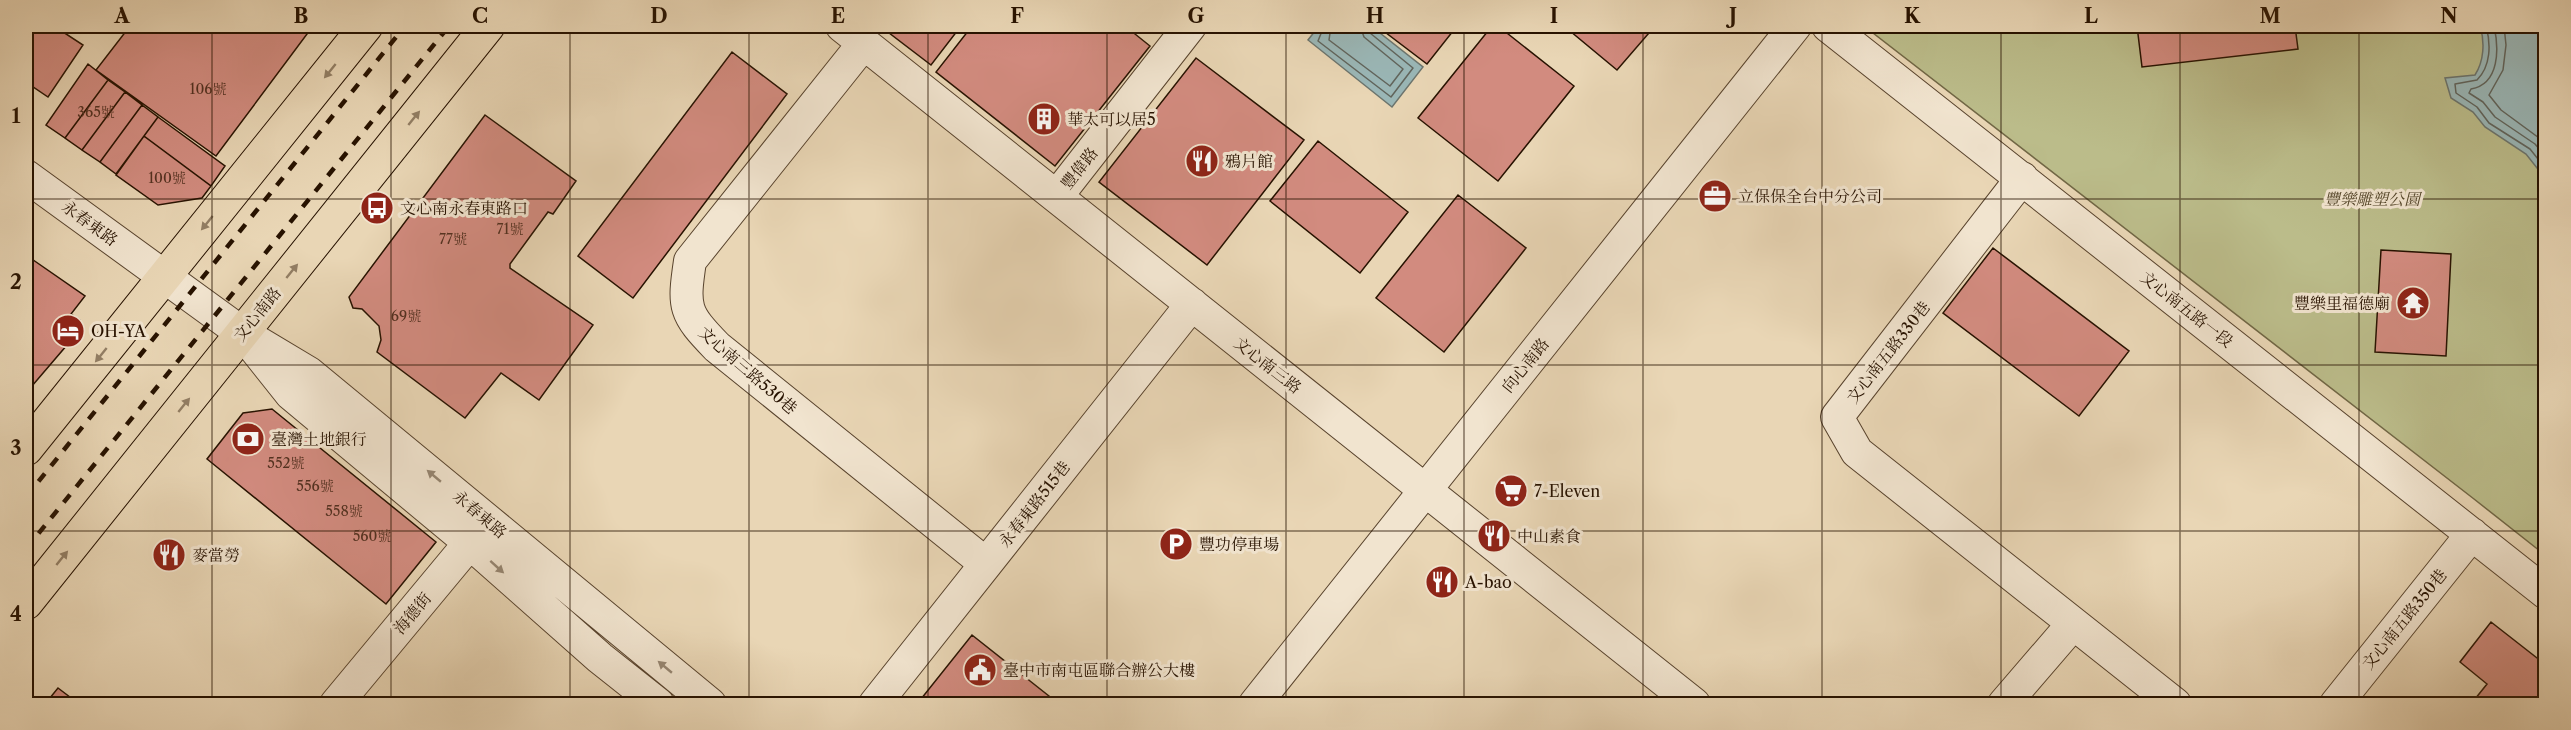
<svg xmlns="http://www.w3.org/2000/svg" width="2571" height="730" font-family="'Libre Caslon Text','Noto Serif TC',serif">
  <style>
    .green { fill: #bbbc8a; stroke: #716745; stroke-width: 1.5 }
    .water { fill: #9ab7b7; stroke: #6c756e; stroke-width: 1.5 }
    .lines { fill: none; stroke-linecap: round; stroke-linejoin: round }
    .shore { stroke: #60645c; stroke-width: 1.5 }
    .building { fill: #d28b7f; stroke: #271200; stroke-width: 1.5 }
    .minor-casing { stroke: #58432d; stroke-width: 34 }
    .major-casing { stroke: #271200; stroke-width: 35 }
    .minor { stroke: #f1e4cf; stroke-width: 32 }
    .major { stroke: #e9d6b5; stroke-width: 33 }
    .rail { stroke: #271200; stroke-width: 4.5; stroke-dasharray: 10 10; stroke-linecap: butt }
    .oneway { fill: #927e64 }
    .oneway2 { fill: #968672 }
    .grid { fill: none; stroke: #271200; stroke-width: 1.5; stroke-opacity: 0.55 }
    .labels { text-anchor: middle; dominant-baseline: central; stroke-width: 6; stroke-linejoin: round; paint-order: stroke }
    .number-label { font-size: 14px; fill: #523020 }
    .poi-label { font-size: 16px; fill: #271200; stroke: #f1e4cf; text-anchor: start }
    .street-label { font-size: 16px; fill: #271200; stroke: #f1e4cf }
    .park-label { font-size: 16px; font-style: italic; fill: #534529; stroke: #f1e4cf }
    .neatline { fill: none; stroke: #271200; stroke-width: 2 }
    .grid-label { font-size: 20px; text-anchor: middle; font-weight: bold; fill: #271200 }
  </style>
  <rect width="100%" height="100%" fill="#e9d6b5"/>
  <filter id="stains"><feTurbulence type="fractalNoise" baseFrequency=".00333" numOctaves="4"/><feColorMatrix values="0 0 0 0 .2 0 0 0 0 .09 0 0 0 0 .02 0 0 0 .5 -.17"/></filter>
  <radialGradient id="worn" r=".72"><stop offset=".6" stop-color="#630" stop-opacity="0"/><stop offset="1" stop-color="#630" stop-opacity=".3"/></radialGradient>
  <path class="green" d="M1864,26H2545V555L2474,499Z"/>
  <path class="water" d="M1319,26H1371L1423,67L1392,107L1308,40Z
    M2480,26H2545V178L2526,154L2485,127L2473,112L2451,98L2445,78L2475,75C2484,61 2485,42 2480,26Z"/>
  <g class="lines">
    <path class="shore" d="M1324,26L1318,41L1391,97L1413,68L1370,33L1368,26
      M1331,26L1329,40L1390,86L1403,69L1364,37L1360,26
      M2486,26C2491,44 2491,66 2477,80L2455,84L2456,93L2477,107L2489,123L2530,149L2546,169
      M2494,26C2499,48 2500,84 2471,89L2469,93L2483,102L2495,117L2535,144L2546,157
      M2504,26L2506,45L2503,70L2489,95L2501,110L2546,143"/>
  </g>
  <path class="building" d="M26,26H54L83,45L48,97L26,82Z
    M130,26H313L216,156L96,70Z
    M880,26H961L931,65Z
    M972,26H1125L1150,46L1055,166L936,72Z
    M1377,26H1457L1427,64Z
    M1492,26H1498L1574,86L1498,181L1418,118Z
    M1564,26H1655L1617,70Z
    M2137,26H2295L2298,49L2142,67Z
    M732,52L787,94L633,298L578,256Z
    M1196,58L1304,140L1207,265L1099,182Z
    M88,64L108,80L65,138L46,125Z
    M108,80L125,92L82,150L65,138Z
    M125,92L142,105L100,162L82,150Z
    M142,105L158,117L116,174L100,162Z
    M485,115L576,181L553,214L548,212L510,264V268L593,325L539,400L501,373L465,418L377,352L381,340L379,326L362,309L353,308L349,297Z
    M158,117L225,166L211,186L144,136Z
    M144,136L211,186L202,198L158,205L116,175Z
    M1318,141L1408,212L1360,273L1270,201Z
    M1458,195L1526,248L1444,352L1376,298Z
    M1993,248L2129,351L2079,416L1943,313Z
    M2381,250L2451,254L2446,356L2375,352Z
    M26,255L85,296L71,314L80,320L68,334L73,338L26,393Z
    M272,409L436,542L386,604L207,459L243,413Z
    M2491,622L2546,665V704H2471L2487,684L2460,662Z
    M972,635L1059,704H917Z
    M58,688L79,704H45Z"/>
  <g class="lines">
    <defs>
      <path id="minor" d="M842,26L1694,704
        M1828,26L2546,593
        M864,43L690,261C683,308 684,313 717,347L986,564
        M26,176L242,333L309,373L710,704
        M2022,178L1837,417L1857,452L2175,704
        M1057,196L1190,26
        M256,350L291,394L470,543L600,658L658,704
        M336,704L483,527
        M875,704L1192,304
        M1255,704L1795,26
        M2004,704L2072,625
        M2336,704L2472,534"/>
      <path id="major" d="M26,449L366,26
        M26,603L488,26"/>
    </defs>
    <use href="#minor" class="minor-casing"/>
    <use href="#major" class="major-casing"/>
    <use href="#minor" class="minor"/>
    <use href="#major" class="major"/>
    <path class="rail" d="M26,497L405,26
      M26,549L449,26"/>
  </g>
  <defs><path id="oneway-solid" d="M-6-.8H1V-3.2L6.5 0L1 3.2V.8H-6Z" transform="scale(1.5)"/></defs>
  <g class="oneway">
    <use href="#oneway-solid" transform="translate(330 71) rotate(129)"/>
    <use href="#oneway-solid" transform="translate(414 118) rotate(-51)"/>
    <use href="#oneway-solid" transform="translate(207 223) rotate(129)"/>
    <use href="#oneway-solid" transform="translate(292 271) rotate(-51)"/>
    <use href="#oneway-solid" transform="translate(101 355) rotate(129)"/>
    <use href="#oneway-solid" transform="translate(184 405) rotate(-51)"/>
    <use href="#oneway-solid" transform="translate(62 558) rotate(-51)"/>
  </g>
  <g class="oneway2">
    <use href="#oneway-solid" transform="translate(434 476) rotate(-140)"/>
    <use href="#oneway-solid" transform="translate(497 567) rotate(42)"/>
    <use href="#oneway-solid" transform="translate(665 667) rotate(-140)"/>
  </g>
  <path class="grid" d="M212,26V704M391,26V704M570,26V704M749,26V704M928,26V704M1107,26V704M1286,26V704M1464,26V704M1643,26V704M1822,26V704M2001,26V704M2180,26V704M2359,26V704M26,199H2546M26,365H2546M26,531H2546"/>
  <defs>
    <symbol id="building-disc" viewBox="-11 -11 22 22"><circle r="9.5" fill="#8f2418" stroke="#f1e4cf"/><path d="M-4-6H4V6H1V3H-1V6H-4ZM-2.5-4.3h1.7v1.8h-1.7ZM.8-4.3h1.7v1.8H.8ZM-2.5-1h1.7V.8h-1.7ZM.8-1h1.7V.8H.8Z" fill="#fff"/></symbol>
    <symbol id="restaurant-disc" viewBox="-11 -11 22 22"><circle r="9.5" fill="#8f2418" stroke="#f1e4cf"/><path d="M-5-6h1v4h1v-4h1v4h1v-4h1v5L-1.5 .5V6h-2V.5L-5-1ZM5-6V6H3V1.5H1.5Q1.5-4 5-6Z" fill="#fff"/></symbol>
    <symbol id="office-disc" viewBox="-11 -11 22 22"><circle r="9.5" fill="#8f2418" stroke="#f1e4cf"/><path d="M-6-3h4V-5.5h4V-3h4V5H-6ZM-1-4.5V-3h2v-1.5ZM-6 0V1H6V0Z" fill="#fff"/></symbol>
    <symbol id="bus-disc" viewBox="-11 -11 22 22"><circle r="9.5" fill="#8f2418" stroke="#f1e4cf"/><path d="M-5-6H5V4H4V6H2V4H-2V6H-4V4H-5ZM-3.5-4V0h7V-4ZM-3.5 1.2v1.5H-2V1.2ZM2 1.2v1.5H3.5V1.2Z" fill="#fff"/></symbol>
    <symbol id="temple-disc" viewBox="-11 -11 22 22"><circle r="9.5" fill="#8f2418" stroke="#f1e4cf"/><path d="M0-6L5-2H3V0L6.5 2.5H4V6H1.5V3h-3V6H-4V2.5H-6.5L-3 0V-2H-5Z" fill="#fff"/></symbol>
    <symbol id="hotel-disc" viewBox="-11 -11 22 22"><circle r="9.5" fill="#8f2418" stroke="#f1e4cf"/><path d="M-6-4.5h1.5V1H6V5H4.5V3h-9V5H-6ZM-4 0a1.8 1.8 0 1 1 3.6 0ZM.5 0V-2.5h3Q6-2.5 6 0Z" fill="#fff"/></symbol>
    <symbol id="bank-disc" viewBox="-11 -11 22 22"><circle r="9.5" fill="#8f2418" stroke="#f1e4cf"/><path d="M-6-4H6V4H-6ZM0-2.3a2.3 2.3 0 1 0 0 4.6a2.3 2.3 0 1 0 0-4.6Z" fill="#fff"/></symbol>
    <symbol id="supermarket-disc" viewBox="-11 -11 22 22"><circle r="9.5" fill="#8f2418" stroke="#f1e4cf"/><path d="M-6-5.5h2.5l.6 2H6L4.5 2H-2.5L-4.4-4H-6ZM-1.5 3.2a1.3 1.3 0 1 0 .1 0ZM3 3.2a1.3 1.3 0 1 0 .1 0Z" fill="#fff"/></symbol>
    <symbol id="parking-disc" viewBox="-11 -11 22 22"><circle r="9.5" fill="#8f2418" stroke="#f1e4cf"/><path d="M-3.5-5.5H1a3.5 3.5 0 0 1 0 7H-1V5.5H-3.5ZM-1-3.4V-.6H.8a1.4 1.4 0 0 0 0-2.8Z" fill="#fff"/></symbol>
    <symbol id="civic-disc" viewBox="-11 -11 22 22"><circle r="9.5" fill="#8f2418" stroke="#f1e4cf"/><path d="M-.6-6.5H3V-4.5H.6V-3L4-1V1h2V6H-6V1h2V-1L-.6-3ZM-1.2 2.5V6h2.4V2.5Z" fill="#fff"/></symbol>
  </defs>
  <g fill-rule="evenodd">
    <use href="#building-disc" x="1025" y="100" width="38" height="38"/>
    <use href="#restaurant-disc" x="1183" y="142" width="38" height="38"/>
    <use href="#office-disc" x="1696" y="177" width="38" height="38"/>
    <use href="#bus-disc" x="358" y="189" width="38" height="38"/>
    <use href="#temple-disc" x="2394" y="284" width="38" height="38"/>
    <use href="#hotel-disc" x="49" y="312" width="38" height="38"/>
    <use href="#bank-disc" x="229" y="420" width="38" height="38"/>
    <use href="#supermarket-disc" x="1492" y="472" width="38" height="38"/>
    <use href="#restaurant-disc" x="1475" y="517" width="38" height="38"/>
    <use href="#parking-disc" x="1157" y="525" width="38" height="38"/>
    <use href="#restaurant-disc" x="150" y="536" width="38" height="38"/>
    <use href="#restaurant-disc" x="1423" y="563" width="38" height="38"/>
    <use href="#civic-disc" x="961" y="651" width="38" height="38"/>
  </g>
  <g class="labels">
    <g class="number-label">
      <text x="208" y="89">106號</text>
      <text x="96" y="112">365號</text>
      <text x="167" y="178">100號</text>
      <text x="510" y="229">71號</text>
      <text x="453" y="239">77號</text>
      <text x="406" y="316">69號</text>
      <text x="286" y="463">552號</text>
      <text x="315" y="486">556號</text>
      <text x="344" y="511">558號</text>
      <text x="372" y="536">560號</text>
    </g>
    <g class="poi-label">
      <text x="1067" y="119">華太可以居5</text>
      <text x="1225" y="161">鴉片館</text>
      <text x="1738" y="196">立保保全台中分公司</text>
      <text x="400" y="208">文心南永春東路口</text>
      <text x="2390" y="303" text-anchor="end">豐樂里福德廟</text>
      <text x="91" y="331">OH-YA</text>
      <text x="271" y="439">臺灣土地銀行</text>
      <text x="1534" y="491">7-Eleven</text>
      <text x="1517" y="536">中山素食</text>
      <text x="1199" y="544">豐功停車場</text>
      <text x="192" y="555">麥當勞</text>
      <text x="1465" y="582">A-bao</text>
      <text x="1003" y="670">臺中市南屯區聯合辦公大樓</text>
    </g>
    <g class="street-label">
      <text transform="translate(1079 168) rotate(-52)">豐偉路</text>
      <text transform="translate(90 223) rotate(36)">永春東路</text>
      <text transform="translate(2187 309) rotate(38)">文心南五路一段</text>
      <text transform="translate(257 314) rotate(-51)">文心南路</text>
      <text transform="translate(1888 352) rotate(-52)">文心南五路330巷</text>
      <text transform="translate(1268 365) rotate(38)">文心南三路</text>
      <text transform="translate(1525 365) rotate(-51)">向心南路</text>
      <text transform="translate(748 370) rotate(41)">文心南三路530巷</text>
      <text transform="translate(1034 504) rotate(-52)">永春東路515巷</text>
      <text transform="translate(480 514) rotate(40)">永春東路</text>
      <text transform="translate(412 613) rotate(-50)">海德街</text>
      <text transform="translate(2404 619) rotate(-51)">文心南五路350巷</text>
    </g>
    <g class="park-label">
      <text x="2372" y="199">豐樂雕塑公園</text>
    </g>
  </g>
  <rect width="2571" height="730" fill="none" stroke="#e9d6b5" stroke-width="66"/>
  <rect x="33" y="33" width="2505" height="664" class="neatline"/>
  <g class="grid-label">
    <text x="122" y="23">A</text>
    <text x="301" y="23">B</text>
    <text x="480" y="23">C</text>
    <text x="659" y="23">D</text>
    <text x="838" y="23">E</text>
    <text x="1017" y="23">F</text>
    <text x="1196" y="23">G</text>
    <text x="1375" y="23">H</text>
    <text x="1554" y="23">I</text>
    <text x="1733" y="23">J</text>
    <text x="1912" y="23">K</text>
    <text x="2091" y="23">L</text>
    <text x="2270" y="23">M</text>
    <text x="2449" y="23">N</text>
    <text x="16" y="123">1</text>
    <text x="16" y="289">2</text>
    <text x="16" y="455">3</text>
    <text x="16" y="621">4</text>
  </g>
  <rect width="100%" height="100%" filter="url(#stains)"/>
  <rect width="100%" height="100%" fill="url(#worn)"/>
</svg>
